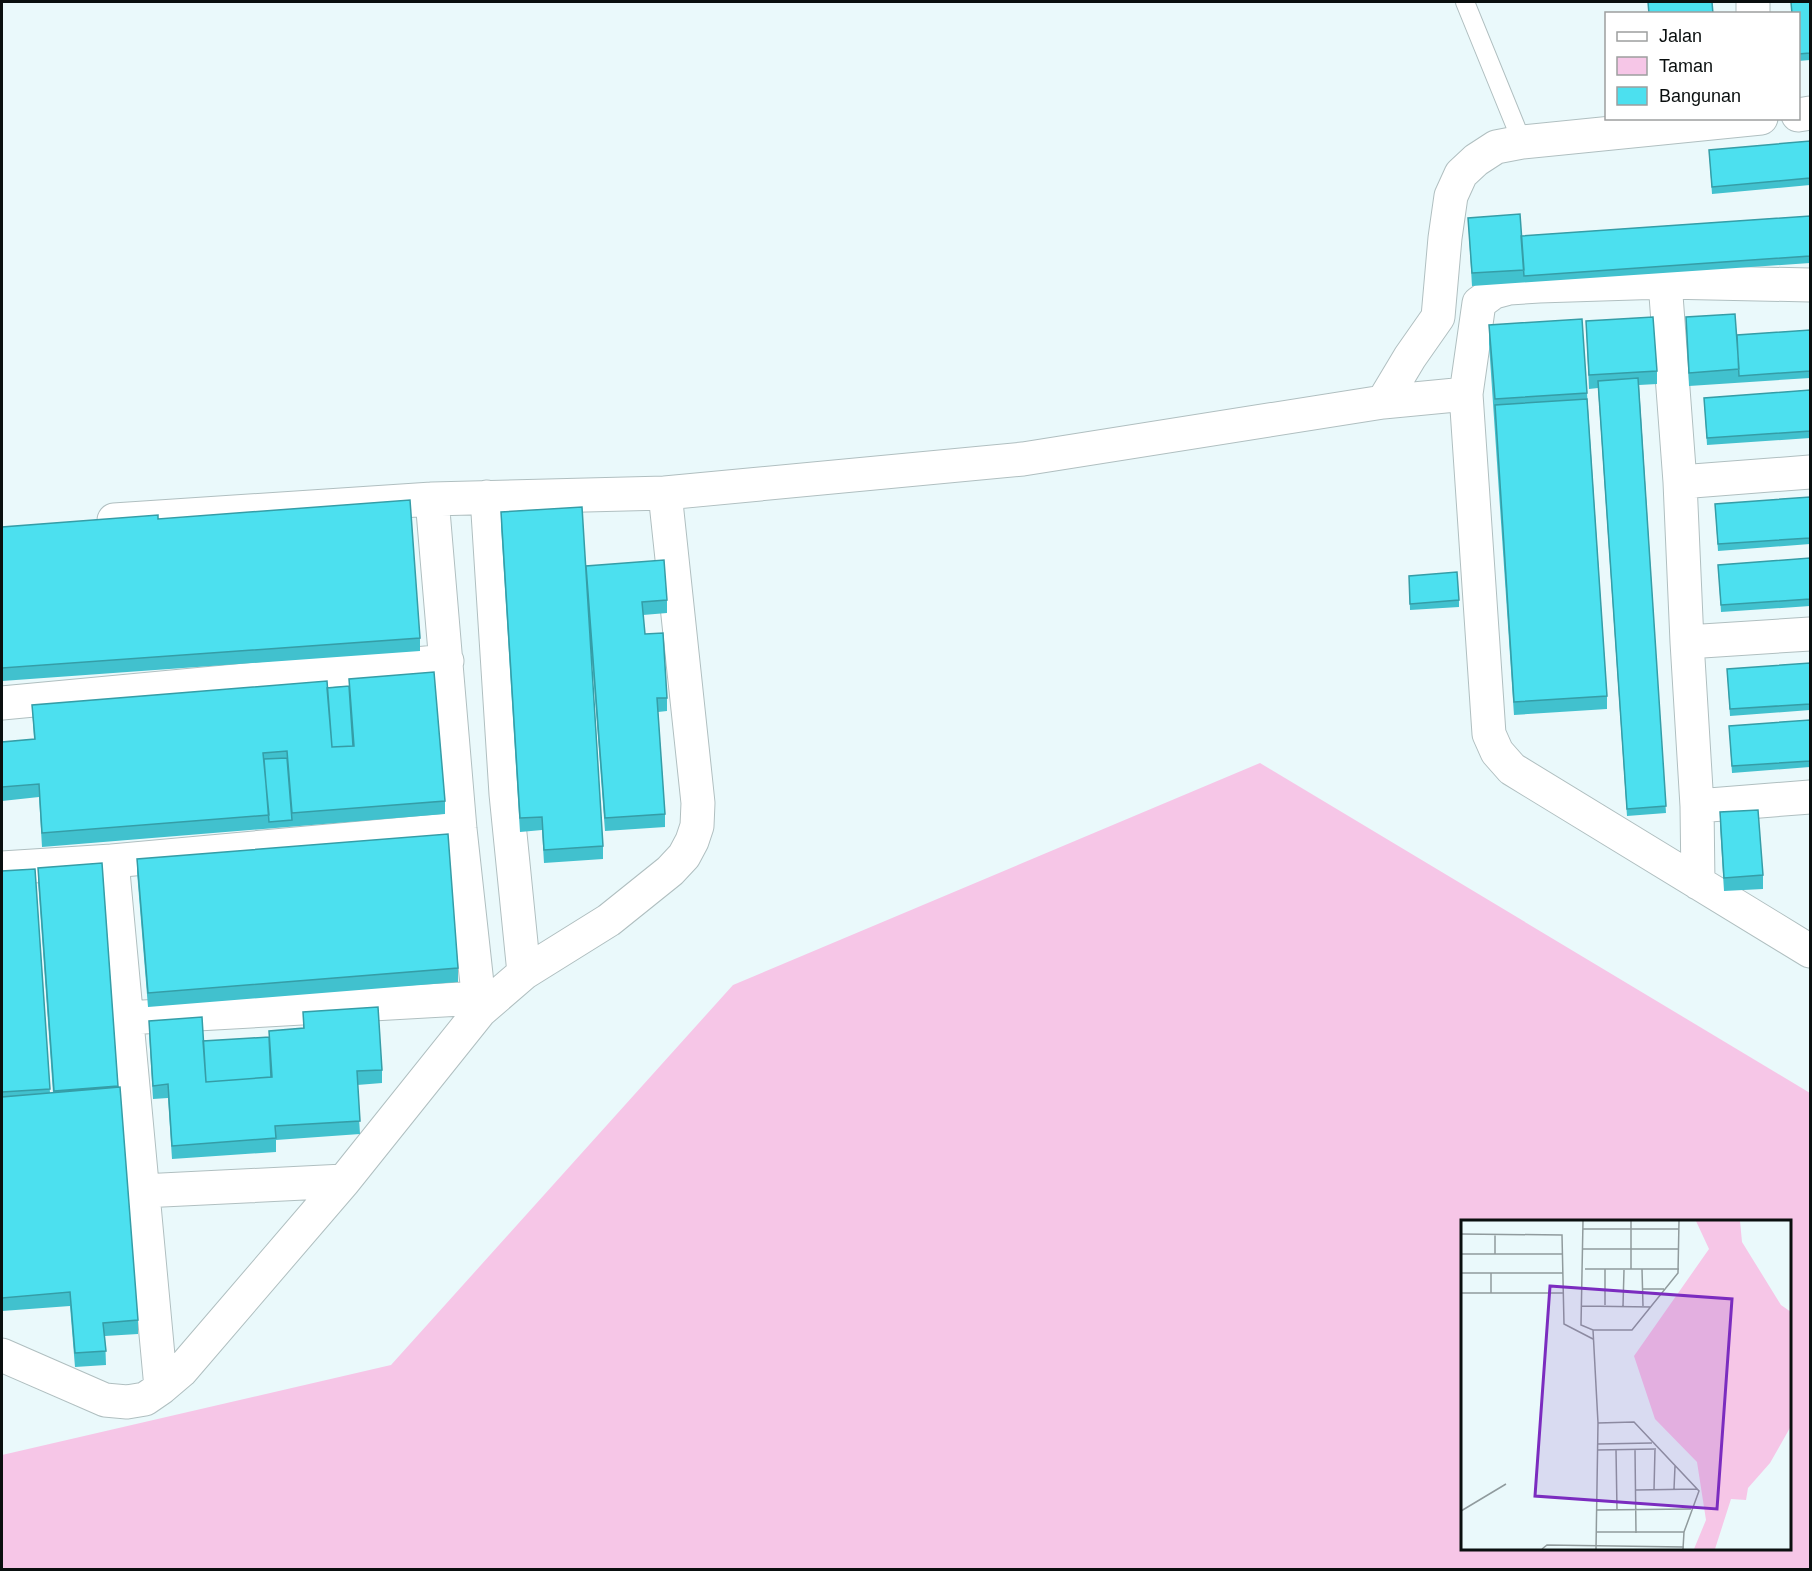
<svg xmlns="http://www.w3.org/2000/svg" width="1812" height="1571" font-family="Arial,sans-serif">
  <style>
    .green { fill: #f6c6e7; fill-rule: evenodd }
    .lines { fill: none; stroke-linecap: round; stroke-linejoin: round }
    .service-casing { stroke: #b0bfc0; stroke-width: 20 }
    .minor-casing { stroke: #b0bfc0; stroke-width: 35 }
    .service { stroke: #fff; stroke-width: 18 }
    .minor { stroke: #fff; stroke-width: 33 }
    .wall { fill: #41c1ce }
    .building { fill: #4ce0ef; stroke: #359da7; stroke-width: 1.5 }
    .inset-road { fill: none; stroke: #909b9d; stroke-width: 1.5 }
    .view { fill: #7b2cbf; fill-opacity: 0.15; stroke: #7b2cbf; stroke-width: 3 }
    .inset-edge { fill: none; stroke: #0a0f0f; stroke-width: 3 }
  </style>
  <rect width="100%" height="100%" fill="#eaf9fb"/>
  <path class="green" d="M1260,763L1810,1093V1569H2V1455L391,1365L733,985ZM1462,1222H1790V1548H1462Z"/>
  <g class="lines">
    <defs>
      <path id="service" d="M1465,2L1522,142"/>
      <path id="minor" d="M1753,2V14
        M1798,115L1810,113
        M1665,282L1680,482L1687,642L1697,806L1698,883
        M1810,285L1665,282L1539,286L1509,288L1494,292L1479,303L1466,394L1489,734L1497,752L1512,769L1810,951
        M1383,402L1410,357L1438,317L1445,238L1451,196L1461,174L1476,160L1496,147L1522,142L1761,118
        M1680,482L1810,472
        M665,493L1023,459L1383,402L1466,394
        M487,497L506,794L524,973
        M432,499L460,829L480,1011
        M1687,642L1810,634
        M2,703L447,661
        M1697,806L1810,797
        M112,861L161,1388
        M2,868L112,861L460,829
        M126,1018L479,998
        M142,1191L344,1181
        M2,1355L105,1400L127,1402L145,1399L161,1388L181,1371L344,1181L480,1011L524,973L609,920L670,871L684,856L692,841L697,826L698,803L665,493L432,499L114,520"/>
    </defs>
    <use href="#service" class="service-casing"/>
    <use href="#minor" class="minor-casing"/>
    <use href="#service" class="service"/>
    <use href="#minor" class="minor"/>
  </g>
  <path class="wall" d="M1791,2H1810V60L1798,61V14H1791Z
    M1810,141V185L1712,194L1709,150Z
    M1810,216V263L1472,286L1468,218L1521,236Z
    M1686,317L1737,335L1810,330V378L1689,386Z
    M1586,321L1657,371V384L1639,385L1666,813L1627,816L1598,388L1589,389Z
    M1489,325L1587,393L1607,696V709L1514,715L1489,344Z
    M1810,390V438L1707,445L1704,398Z
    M1810,497V544L1718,551L1715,504Z
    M501,512L603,846V859L544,863L542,830L520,832L501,526Z
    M158,519L420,638V651L2,681V527Z
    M1810,558V606L1721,612L1718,565Z
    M586,566L667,600V613L643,615L645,634L667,698V711L658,712L665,814V827L605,831L586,580Z
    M1409,576L1459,600V607L1410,610Z
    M1810,663V710L1730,716L1727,669Z
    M349,679L445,801V814L42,847L39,797L2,801V742L34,739L32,705L349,686Z
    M1810,720V767L1732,773L1729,726Z
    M1720,812L1763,875V889L1724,891L1720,826Z
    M137,859L458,968V982L148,1007L137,872Z
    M102,863L118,1087L138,1320V1334L105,1336L106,1365L75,1367L70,1306L2,1311V871L35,869L50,1093H53L38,881V868Z
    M303,1012L382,1070V1083L357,1085L360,1134L276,1140V1152L172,1159L168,1098L153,1099L149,1034V1021L203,1041L269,1037L303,1028Z"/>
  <path class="building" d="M1648,2H1712L1713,14H1649Z
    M1791,2H1810V53L1798,54V14H1792Z
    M1810,141V178L1712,187L1709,150Z
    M1520,214L1524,270L1472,273L1468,218Z
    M1810,216V256L1524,276L1521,236Z
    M1735,314L1739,369L1689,373L1686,317Z
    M1653,317L1657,371L1589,375L1586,321Z
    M1582,319L1587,393L1495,399L1489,325Z
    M1810,330V371L1739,376L1737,335Z
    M1638,378L1666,806L1627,809L1598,381Z
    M1810,390V431L1707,438L1704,398Z
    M1587,399L1607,696L1514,702L1495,405Z
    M1810,497V538L1718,544L1715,504Z
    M410,500L420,638L2,668V527L158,515V519Z
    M582,507L603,846L544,850L542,817L520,818L501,512Z
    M1810,558V599L1721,605L1718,565Z
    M664,560L667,600L642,602L645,634L663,633L667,698H657L665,814L605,818L586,566Z
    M1457,572L1459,600L1410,604L1409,576Z
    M1810,663V704L1730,709L1727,669Z
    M434,672L445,801L292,813L287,751L263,753L269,815L42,833L39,784L2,787V742L35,739L32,705L327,681L332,747L354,746L349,679Z
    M349,686L353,746L332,747L327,688Z
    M1810,720V761L1732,766L1729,726Z
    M287,758L292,820L269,822L264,759Z
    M1758,810L1763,875L1724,878L1720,812Z
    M448,834L458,968L148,993L137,859Z
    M102,863L118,1086L54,1091L38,868Z
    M35,869L50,1089L2,1092V871Z
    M378,1007L382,1070L357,1071L360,1121L275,1126L276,1138L172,1146L168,1084L153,1086L149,1021L202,1017L206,1082L272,1077L269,1031L304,1028L303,1012Z
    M269,1037L271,1077L206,1082L203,1041Z
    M120,1087L138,1320L103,1323L106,1351L75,1353L70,1292L2,1298V1097Z"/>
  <g transform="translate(1461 1220)">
    <rect width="330" height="330" fill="#eaf9fb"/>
    <path d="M235,1H279L281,22L320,85L330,92V206L309,243L287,268L285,280L270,279L254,329H233L245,300L236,242L194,199L173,136L248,29Z" fill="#f6c6e7"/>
    <path class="inset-road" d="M122,1L120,105L132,110H171L217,53L218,1M170,1V49M122,9H218M0,14L101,15L103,104L132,119M34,14V34M122,29H218M0,34H101M124,49H218M144,49V85M181,49L182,86M0,53H102M30,53V73M181,69H203M0,73H102M121,86L190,87M162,86L163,50M132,110L137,203M136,224L191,223M136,230L195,229M155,230L156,290M174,230L175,313M213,269L214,246M175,270L236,269M193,270L194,229M135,290L230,289M0,291L45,264M136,312H223M81,329L86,325L223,327M135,329L137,203L173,202L238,271L223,312L222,329"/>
    <path class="view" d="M89,66L271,79L256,289L74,276Z"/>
    <rect width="330" height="330" class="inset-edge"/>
  </g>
  <rect width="1812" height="1571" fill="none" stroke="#0a0f0f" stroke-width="6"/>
  <rect x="1605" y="12" width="195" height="108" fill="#ffffff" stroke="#9d9f9f" stroke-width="1.5"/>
  <rect x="1617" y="32" width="30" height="9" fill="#ffffff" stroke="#9d9f9f" stroke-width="1.5"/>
  <text x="1659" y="42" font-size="18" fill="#0a0f0f">Jalan</text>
  <rect x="1617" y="57" width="30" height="18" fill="#f6c6e7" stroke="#9d9f9f" stroke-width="1.5"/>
  <text x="1659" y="72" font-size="18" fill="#0a0f0f">Taman</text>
  <rect x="1617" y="87" width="30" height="18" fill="#4ce0ef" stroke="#9d9f9f" stroke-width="1.5"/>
  <text x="1659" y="102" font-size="18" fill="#0a0f0f">Bangunan</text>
</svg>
